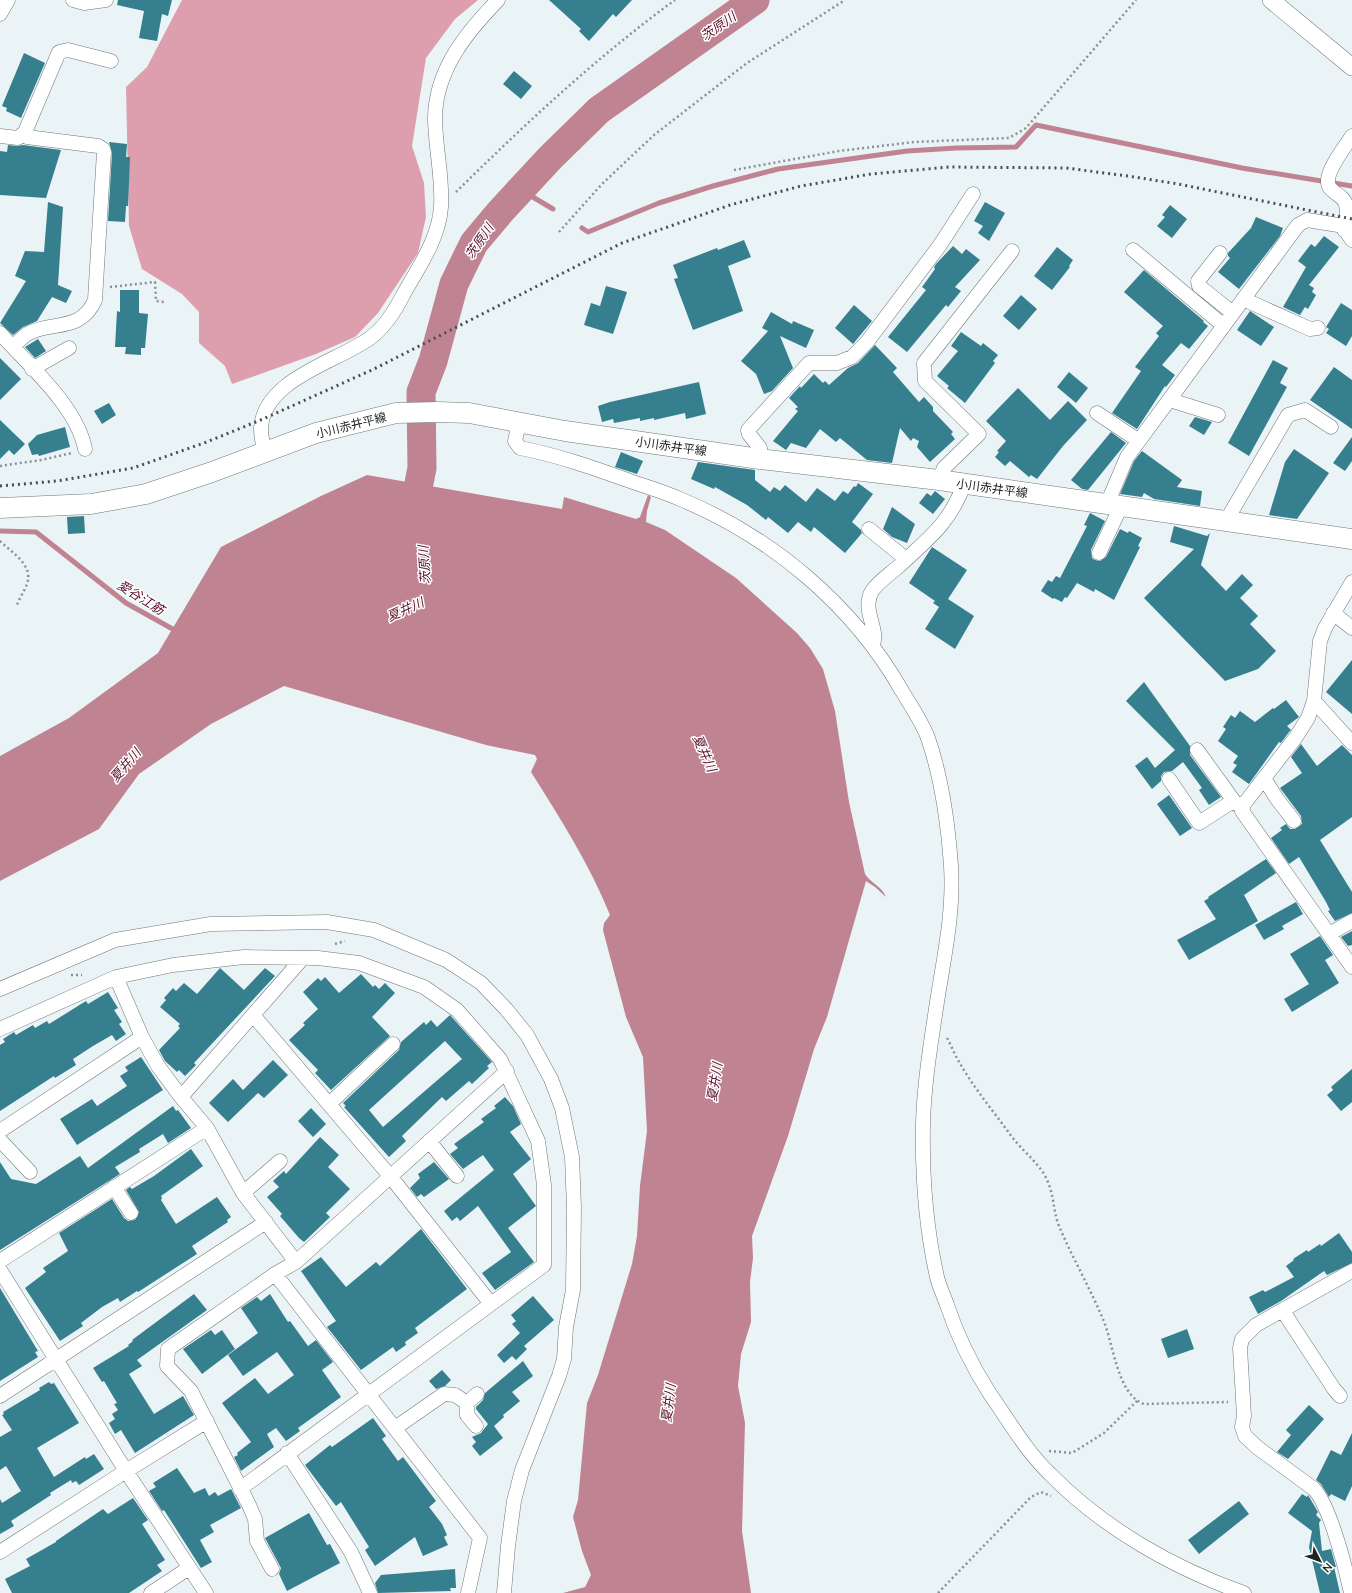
<svg xmlns="http://www.w3.org/2000/svg" width="1352" height="1593" font-family="Mulish,'Noto Sans JP',sans-serif">
  <style>
    .forest { fill: #dd9fae }
    .water { fill: #bf8391 }
    .lines { fill: none; stroke-linecap: round; stroke-linejoin: round }
    .stream { stroke: #bf8391; stroke-width: 5 }
    .river { stroke: #bf8391; stroke-width: 29 }
    .building { fill: #367f8f; fill-rule: evenodd }
    .minor-casing { stroke: #6f7678; stroke-width: 15 }
    .tertiary-casing { stroke: #6f7678; stroke-width: 18 }
    .secondary-casing { stroke: #6f7678; stroke-width: 21 }
    .path { stroke: #8b9192; stroke-width: 2.5; stroke-dasharray: 2 3; stroke-linecap: butt }
    .minor { stroke: #fff; stroke-width: 14 }
    .tertiary { stroke: #fff; stroke-width: 17 }
    .secondary { stroke: #fff; stroke-width: 20 }
    .rail { stroke: #4a4e4f; stroke-width: 3; stroke-dasharray: 2 4; stroke-linecap: butt }
    .labels { text-anchor: middle; dominant-baseline: central; stroke-width: 3; stroke-linejoin: round; paint-order: stroke }
    .street-label { font-size: 12px; fill: #212425; stroke: #fff }
    .water-label { font-size: 13px; font-style: italic; fill: #5a112c; stroke: #fff }
  </style>
  <rect width="100%" height="100%" fill="#eaf3f5"/>
  <path class="forest" d="M182,0H478L455,19L426,58L412,146L424,183L426,217L418,253L378,313L355,337L316,354L232,384L225,366L199,343V312L182,294L142,269L129,226L126,87L147,67Z"/>
  <path class="water" d="M367,475L562,509L564,497L636,519L640,517L648,495L651,497L647,511L646,522L665,530L736,578L797,633L810,648L823,669L835,711L849,802L865,874C870,883 882,886 886,897L875,887L866,881L827,1017L814,1049L788,1136L752,1236L753,1258L750,1282L751,1322L741,1354L738,1386L745,1423L742,1531L751,1593H563L585,1587L591,1575L582,1551L573,1517L578,1500L587,1403L598,1375L632,1264L637,1236L640,1186L647,1131L643,1057L626,1017L603,930L604,923L610,915C590,865 560,818 531,772L537,759L535,755L486,745L284,686L211,724L139,774L99,829L0,881V756L69,718L158,653L221,547L321,496Z"/>
  <g class="lines">
    <path class="stream" d="M500,212L531,196L553,209
      M582,228L588,232L659,203L713,186L778,169L907,151L956,148L1016,147L1036,125L1242,168L1352,186
      M0,531L36,532L126,603L178,632"/>
    <path class="river" d="M421,523L418,488L422,468L421,392L433,361L454,284L474,243L500,212L550,158L599,110L755,0"/>
  </g>
  <path class="building" d="M118,0H172L168,16L162,14L157,41L139,38L144,11L117,5Z
    M549,0H632L616,17L613,14L589,41L579,31L581,29Z
    M24,53L45,63L21,118L6,111L7,108L2,106Z
    M514,71L532,86L521,99L503,84Z
    M109,142L127,144L126,157H130L128,206H126L125,222L108,221L112,153Z
    M8,145L17,146L23,145L61,150L46,198L0,195V151L7,152Z
    M48,202L63,207L58,285L72,291L66,303L52,297L37,321L23,327L13,335L0,323L26,281L15,276L25,251L44,252Z
    M985,202L1005,213L989,241L978,233L983,226L974,221Z
    M1170,205L1187,219L1172,238L1157,226L1165,217L1162,215Z
    M1256,217L1283,228L1280,236L1239,289L1218,272L1230,258L1228,256V253L1251,228Z
    M1324,236L1339,247L1309,285L1314,288L1312,292L1316,295L1308,309L1305,307L1300,315L1283,307L1306,267L1298,261L1311,244L1315,247Z
    M744,240L751,257L728,266L743,311L693,330L674,279L678,278L673,265L717,248L718,250Z
    M953,246L962,254L966,249L980,260L955,287L961,291L948,307L946,305L907,352L888,337L926,290L922,287L935,269L934,267L936,264Z
    M1057,247L1073,260L1069,266L1070,267L1052,290L1034,276Z
    M1144,270L1204,321L1203,322L1208,326L1189,349L1181,343L1162,365L1175,375L1166,387L1165,386L1137,429L1112,413L1141,371L1135,367L1159,336L1156,333L1163,326L1124,292Z
    M606,286L627,292L613,334L584,325L591,303L600,306Z
    M120,290H139V313L148,314L145,348H141V355L125,354L126,347H115L117,311L120,312Z
    M1021,295L1037,309L1019,330L1003,316Z
    M1341,303L1352,310V336L1346,346L1326,333L1329,329L1326,327Z
    M854,305L872,321L853,344L835,328Z
    M1250,311L1274,327L1261,346L1237,330Z
    M771,312L792,324L793,321L814,330L806,348L780,336L793,368L772,391L764,394L756,374L741,361L768,331L762,328Z
    M961,332L981,346L983,343L998,355L993,361L995,363L965,403L947,388L949,386L937,376L958,351L951,346Z
    M38,339L46,351L35,358L25,347Z
    M875,345L897,368L893,372L919,402L924,397L933,407V411L953,432L951,434L955,439L930,462L917,447L919,441L913,438L911,441L900,428L892,463L867,460L840,438L836,442L820,429L806,448L791,443L786,450L773,441L798,411L795,409L798,407L789,398L800,386L801,388L814,374L823,383L825,381L829,385L848,368L858,363Z
    M0,358L21,379L0,400Z
    M1273,360L1288,368L1280,383L1287,387L1249,456L1228,443Z
    M1334,367L1352,380V429L1310,400Z
    M1069,372L1088,388L1076,403L1057,387Z
    M699,382L706,414L686,419L685,413L654,420V418L640,421V418L614,423L613,419L602,422L598,406L610,402Z
    M1018,388L1050,420L1068,401L1087,420L1063,446L1037,479L1031,475L1029,477L1010,461L1005,466L995,457L999,452L997,451L1006,441L986,421Z
    M109,403L116,415L102,424L94,411Z
    M1195,417L1212,422L1204,435L1189,426Z
    M0,420L25,444L14,455L9,450L0,459Z
    M65,427L70,447L39,456L38,454L32,455L28,444L37,435Z
    M1111,432L1126,443L1088,490L1082,489L1071,480Z
    M1352,437V461L1345,471L1333,463Z
    M1294,449L1329,473L1297,519L1269,515L1285,462Z
    M1142,451L1182,480L1177,487L1202,491L1200,506L1154,499L1144,493L1142,497L1120,494L1134,461Z
    M621,452L643,461L637,474L615,467Z
    M698,462L755,470V480L770,492L774,487L780,491L785,485L806,502L817,488L835,501L843,491L848,494L854,486L856,487L858,483L873,494L852,522L861,530L862,533L845,553L814,527L811,532L798,522L788,533L768,517L766,520L747,505L715,487L714,489L691,479Z
    M935,491L945,499L933,514L919,503L927,493L931,496Z
    M892,507L915,524L907,543L892,537L883,529Z
    M1090,513L1105,521L1091,550L1092,558L1095,560L1100,561L1106,557L1120,529L1128,533L1129,531L1142,538L1138,546L1140,547L1114,600L1095,589L1094,592L1077,583L1067,598L1065,597L1062,602L1054,598L1053,599L1041,591L1048,580L1052,582L1056,576L1060,578L1087,526L1084,525Z
    M84,516L85,533L68,534L67,517Z
    M1174,526L1207,536L1210,533L1201,565L1226,591L1242,574L1253,585L1240,598L1258,616L1250,624L1276,651L1258,669L1225,681L1144,598L1194,549L1170,542Z
    M932,547L967,570L948,599L974,616L955,649L925,629L939,607L933,603L935,601L909,583Z
    M1352,660V714L1326,692Z
    M1144,682L1190,746V755L1221,797L1209,805L1199,790L1202,788L1183,762L1172,771L1164,772L1161,776V781L1152,789L1135,766L1147,757L1155,768L1175,750L1126,701Z
    M1286,700L1299,717L1287,726L1291,730L1289,732L1281,743L1279,742L1249,784L1232,772L1237,765L1233,763L1238,756L1218,741L1226,729L1223,727L1231,715L1235,718L1240,711L1255,722L1273,708L1274,709Z
    M1301,744L1317,766L1342,745L1352,755V817L1320,840L1352,892V913L1335,921L1328,911L1330,910L1326,902L1299,857L1289,864L1271,838L1282,830L1280,828L1286,824L1290,829H1295L1302,824L1301,816L1280,788L1302,773L1291,757Z
    M1169,795L1192,828L1180,836L1157,804Z
    M1266,859L1276,873L1244,895L1258,921L1189,960L1177,940L1216,919L1204,901L1209,898L1208,897Z
    M1296,902L1303,914L1282,926L1284,929L1264,940L1255,925Z
    M1352,931V945L1348,946L1341,937Z
    M1320,936L1333,955L1325,960L1339,983L1292,1012L1284,999L1309,984L1290,954Z
    M220,968L244,990L265,968L275,976L194,1063L196,1065L185,1076L179,1070L177,1072L165,1061L159,1050L180,1028L178,1026L180,1024L160,1007L166,1000L164,998L173,988L176,991L184,983L197,994Z
    M361,974L373,987L375,985L379,989L385,983L395,993L372,1017L390,1036L331,1090L315,1073L318,1070L289,1040L305,1025L303,1023L318,1009L303,992L318,978L321,981L325,977L339,993Z
    M108,992L118,1008L114,1010L122,1022L119,1024L126,1034L116,1041L112,1035L93,1046L73,1059L76,1065L55,1078L54,1076L0,1111V1045L5,1042L3,1039L14,1032L16,1035L33,1025L35,1028L47,1021L49,1024L86,1001L88,1004Z
    M450,1015L492,1062L487,1066L489,1068L472,1084L469,1081L446,1101L442,1097L402,1136L406,1141L389,1157L344,1107L346,1106L343,1103L399,1050L401,1042L424,1022L426,1025L431,1020L437,1027ZM445,1041L462,1059L383,1127L369,1110Z
    M141,1057L163,1090L77,1145L60,1119L92,1099L97,1106L127,1086L120,1076L128,1071L125,1067Z
    M273,1060L288,1075L264,1098L258,1093L228,1122L209,1103L233,1079L243,1090Z
    M1352,1069V1102L1341,1111L1327,1095L1333,1090L1331,1087Z
    M505,1097L513,1106L521,1124L510,1132L531,1159L513,1174L536,1206L508,1228L534,1262L495,1290L482,1273L511,1252L478,1206L460,1221L457,1217L452,1221L444,1211L494,1170L483,1155L463,1169L450,1154L458,1148L454,1144L484,1122L481,1119L496,1108L494,1106Z
    M173,1106L176,1111L178,1110L191,1128L168,1143L163,1134L139,1149L140,1152L115,1167L120,1174L0,1250V1162L11,1179L36,1184L80,1156L88,1168Z
    M311,1108L326,1124L313,1137L298,1121Z
    M320,1137L339,1155L328,1167L350,1189L326,1213L330,1217L304,1242L299,1238L280,1216L282,1214L267,1197L279,1187L273,1181L284,1171L286,1174Z
    M191,1149L203,1166L161,1196L162,1198L161,1200L176,1224L217,1197L231,1217L227,1220L228,1222L192,1246L197,1254L138,1292L137,1291L120,1302L118,1298L102,1307L81,1323L83,1326L60,1341L25,1288L46,1272L43,1268L68,1251L59,1233L112,1199L124,1218L128,1221L135,1220L139,1212L126,1190L130,1187L132,1189L154,1176Z
    M434,1162L449,1179L424,1197L421,1194L417,1197L410,1188L420,1178L418,1174Z
    M421,1229L467,1289L415,1328L418,1333L405,1342L406,1345L396,1352L393,1347L361,1370L327,1327L336,1321L301,1271L321,1257L346,1287L376,1262L380,1266Z
    M1339,1233L1352,1252V1263L1327,1275L1324,1271L1281,1301L1258,1314L1249,1297L1263,1290L1265,1292L1294,1277L1286,1266L1294,1260L1293,1259L1307,1250L1308,1252L1320,1244L1321,1246Z
    M0,1288L38,1351L35,1352L38,1357L0,1381Z
    M194,1294L207,1310L137,1360L142,1366L129,1374L154,1414L183,1396L194,1415L135,1453L121,1430L115,1434L109,1423L115,1419L112,1414L118,1410L114,1404L117,1403L104,1381L102,1382L93,1368L129,1346L128,1345L133,1341L132,1340Z
    M270,1294L288,1322L290,1321L308,1346L316,1340L333,1362L322,1370L341,1397L298,1428L300,1431L286,1441L276,1428L267,1434L274,1447L241,1471L234,1457L238,1455L237,1453L251,1442L222,1403L255,1378L268,1394L294,1375L277,1352L243,1376L228,1355L258,1333L241,1308L257,1297L261,1301Z
    M533,1296L554,1320L524,1346L527,1349L516,1360L512,1356L504,1363L497,1355L520,1333L512,1324L516,1321L511,1315Z
    M1187,1329L1194,1349L1168,1358L1161,1339Z
    M211,1330L215,1335L222,1330L235,1349L202,1374L183,1349Z
    M523,1361L533,1376L512,1392L520,1401L503,1415L504,1417L494,1426L503,1438L480,1456L472,1446L476,1442L472,1437L481,1433L488,1424L476,1409V1407L483,1400L485,1393Z
    M442,1370L451,1380L445,1386L436,1389L429,1381Z
    M49,1382L51,1384L54,1383L79,1423L37,1448L54,1477L85,1457L86,1459L94,1454L104,1469L79,1485L76,1481L72,1483L71,1480L50,1493L51,1495L11,1521L14,1526L0,1534V1499L2,1503L21,1491L6,1466L0,1470V1437L12,1430L2,1415L4,1414L3,1412L40,1390L39,1388Z
    M1309,1405L1324,1419L1288,1459L1277,1452L1291,1435L1286,1430Z
    M373,1418L386,1436L382,1439L398,1461L403,1457L436,1501L429,1507L442,1524L447,1535L444,1537L448,1545L423,1556L415,1537L375,1566L365,1550L369,1547L341,1502L336,1506L305,1465L330,1445L332,1447Z
    M1352,1433V1486L1345,1501L1331,1494L1329,1497L1321,1484L1316,1480L1331,1450L1341,1455Z
    M177,1468L194,1493L205,1488L209,1496L215,1492L218,1496L231,1489L241,1508L210,1525L214,1532L200,1540L212,1562L201,1568L164,1510L162,1511L149,1491L156,1487L153,1483Z
    M1302,1494L1307,1497L1308,1495L1318,1512L1316,1515L1321,1520L1319,1523L1322,1551L1331,1549L1336,1567H1334L1340,1593H1320L1309,1547L1312,1531L1288,1513Z
    M133,1498L148,1520L142,1524L165,1560L157,1565L162,1571L129,1593H12L5,1579L30,1566L26,1559L56,1542V1541L103,1509L108,1514Z
    M1239,1501L1249,1514L1199,1554L1188,1540Z
    M309,1513L327,1545L330,1544L340,1563L287,1591L279,1574L281,1568L265,1538Z
    M455,1569L456,1588H450L451,1591L378,1593L375,1583L381,1575Z"/>
  <g class="lines">
    <defs>
      <path id="minor" d="M73,0L84,3L106,0
        M0,14L8,0
        M0,136L18,138L25,132L59,52L68,50L111,61
        M1344,230C1346,223 1348,213 1346,205C1344,194 1328,193 1328,182C1327,169 1345,147 1352,136
        M1133,250L1224,326
        M1220,253L1198,281L1199,286L1233,313
        M1243,299L1310,329L1318,328
        M0,333C28,365 77,406 85,449
        M13,347C18,342 23,336 29,333C53,321 81,332 95,300L104,152L103,149L98,146L27,137L23,135
        M32,369L69,348
        M1170,400L1218,415
        M1097,413L1139,441
        M519,423L515,441L520,448C557,455 594,468 630,481C647,487 664,492 680,499C772,537 853,605 902,691C911,706 922,722 928,738C942,779 948,823 951,866C954,912 944,957 937,1002C931,1042 924,1084 923,1124C922,1174 926,1228 937,1277C939,1286 944,1296 947,1305C958,1338 972,1366 990,1394C1009,1421 1026,1451 1050,1474C1103,1528 1173,1568 1244,1593
        M264,452C263,445 261,436 261,428C264,379 337,362 370,338C385,327 395,311 403,295C418,268 439,239 441,207C443,177 435,147 435,117C436,69 467,32 498,0
        M760,459V448L749,434L748,430L809,363H837L852,357L867,342L940,245L973,194
        M939,480L944,468L979,434L925,381L924,363L1012,251
        M1107,504L1127,457L1298,225L1307,220L1338,225L1342,226L1352,240
        M1226,521L1288,415L1305,410L1331,427
        M869,529L906,559
        M1099,553L1121,506
        M1352,582L1325,628L1320,641L1314,701L1308,718L1296,737L1244,804L1242,811L1352,967
        M1333,613L1352,628
        M873,644C879,629 861,609 872,591C879,581 890,574 899,566C928,539 951,522 964,484
        M1314,701L1352,743
        M1197,750L1236,804H1239
        M1264,778L1277,799L1294,821
        M1169,779L1199,823L1233,801
        M1329,934L1352,921
        M116,977L142,1037L158,1066L181,1097L207,1128L243,1193L296,1262
        M0,989L115,940L211,924L327,922L374,930L446,960L481,983L506,1009L527,1035L551,1079L562,1108L572,1157L574,1208L573,1290L566,1327L564,1359L559,1376L522,1470L514,1501L508,1546L504,1593
        M253,1015L390,1176L491,1304
        M0,1029L116,977L173,965L244,957L318,958L359,963L424,987L457,1010L500,1059L538,1141L544,1185V1265L240,1489
        M181,1097L302,959
        M329,1104L393,1044
        M0,1131L142,1037
        M0,1140L30,1172
        M429,1141L457,1176
        M114,1187L131,1213
        M243,1193L280,1161
        M0,1261L207,1128
        M0,1270L126,1471L206,1593
        M275,1274L480,1538L468,1593
        M1285,1309L1287,1317L1292,1325L1334,1389L1340,1396
        M0,1396L266,1222
        M476,1426L467,1415V1403L477,1394
        M395,1428L444,1394L455,1395L467,1403
        M287,1453L351,1552L370,1593
        M0,1552L126,1471L207,1421
        M272,1569L257,1541L255,1519L249,1505L191,1391L167,1366L168,1349L275,1274L296,1262L507,1071
        M151,1593L189,1568
        M1351,1593C1346,1569 1330,1506 1314,1489L1258,1448L1245,1436L1242,1427L1244,1416L1240,1348L1242,1339L1256,1325L1352,1271"/>
      <path id="tertiary" d="M1271,0L1352,67"/>
      <path id="secondary" d="M0,508L91,504L146,494L212,472L316,433L396,413L437,412L469,413L565,431L760,459L939,480L1352,539"/>
    </defs>
    <use href="#minor" class="minor-casing"/>
    <use href="#tertiary" class="tertiary-casing"/>
    <use href="#secondary" class="secondary-casing"/>
    <path class="path" d="M734,170L839,151L914,142L1009,138L1026,128L1136,0
      M456,192C524,125 598,56 675,0
      M559,232L602,184L654,135L747,63L845,0
      M110,287L155,282L156,301L164,302
      M0,466L41,460L72,453
      M0,541C11,552 34,565 27,584C24,592 19,599 16,607
      M335,944L345,941
      M71,975H82
      M947,1038C951,1045 954,1053 958,1060C973,1087 994,1112 1012,1137C1022,1150 1035,1160 1044,1174C1055,1193 1052,1208 1059,1226C1072,1257 1089,1286 1102,1317C1114,1342 1116,1394 1144,1404L1228,1402
      M1049,1451L1072,1453L1104,1433L1137,1401
      M938,1593L1031,1497L1041,1492L1051,1496"/>
    <use href="#minor" class="minor"/>
    <use href="#tertiary" class="tertiary"/>
    <use href="#secondary" class="secondary"/>
    <path class="rail" d="M0,486L57,481L133,468L204,443L263,419L374,369L622,243L730,205L801,186L871,174L949,167L1066,168L1128,176L1178,184L1352,219"/>
  </g>
  <g class="labels">
    <g class="street-label">
      <text transform="translate(351 425) rotate(-14)">小川赤井平線</text>
      <text transform="translate(671 446) rotate(8)">小川赤井平線</text>
      <text transform="translate(992 488) rotate(8)">小川赤井平線</text>
    </g>
    <g class="water-label">
      <text transform="translate(718 26) rotate(-35)">茨原川</text>
      <text transform="translate(479 241) rotate(-56)">茨原川</text>
      <text transform="translate(424 565) rotate(-94)">茨原川</text>
      <text transform="translate(141 597) rotate(32)">愛谷江筋</text>
      <text transform="translate(405 609) rotate(-24)">夏井川</text>
      <text transform="translate(705 753) rotate(66)">夏井川</text>
      <text transform="translate(125 765) rotate(-49)">夏井川</text>
      <text transform="translate(714 1082) rotate(-81)">夏井川</text>
      <text transform="translate(668 1403) rotate(-83)">夏井川</text>
    </g>
  </g>
  <g transform="translate(1320 1561) rotate(132)" stroke="#ffffff" stroke-width="3" paint-order="stroke">
  <path d="M0-3L7 15L0 10L-7 15Z" fill="#212425"/>
  <text y="-6" font-size="11" font-weight="bold" text-anchor="middle" fill="#212425">N</text>
  </g>
</svg>
